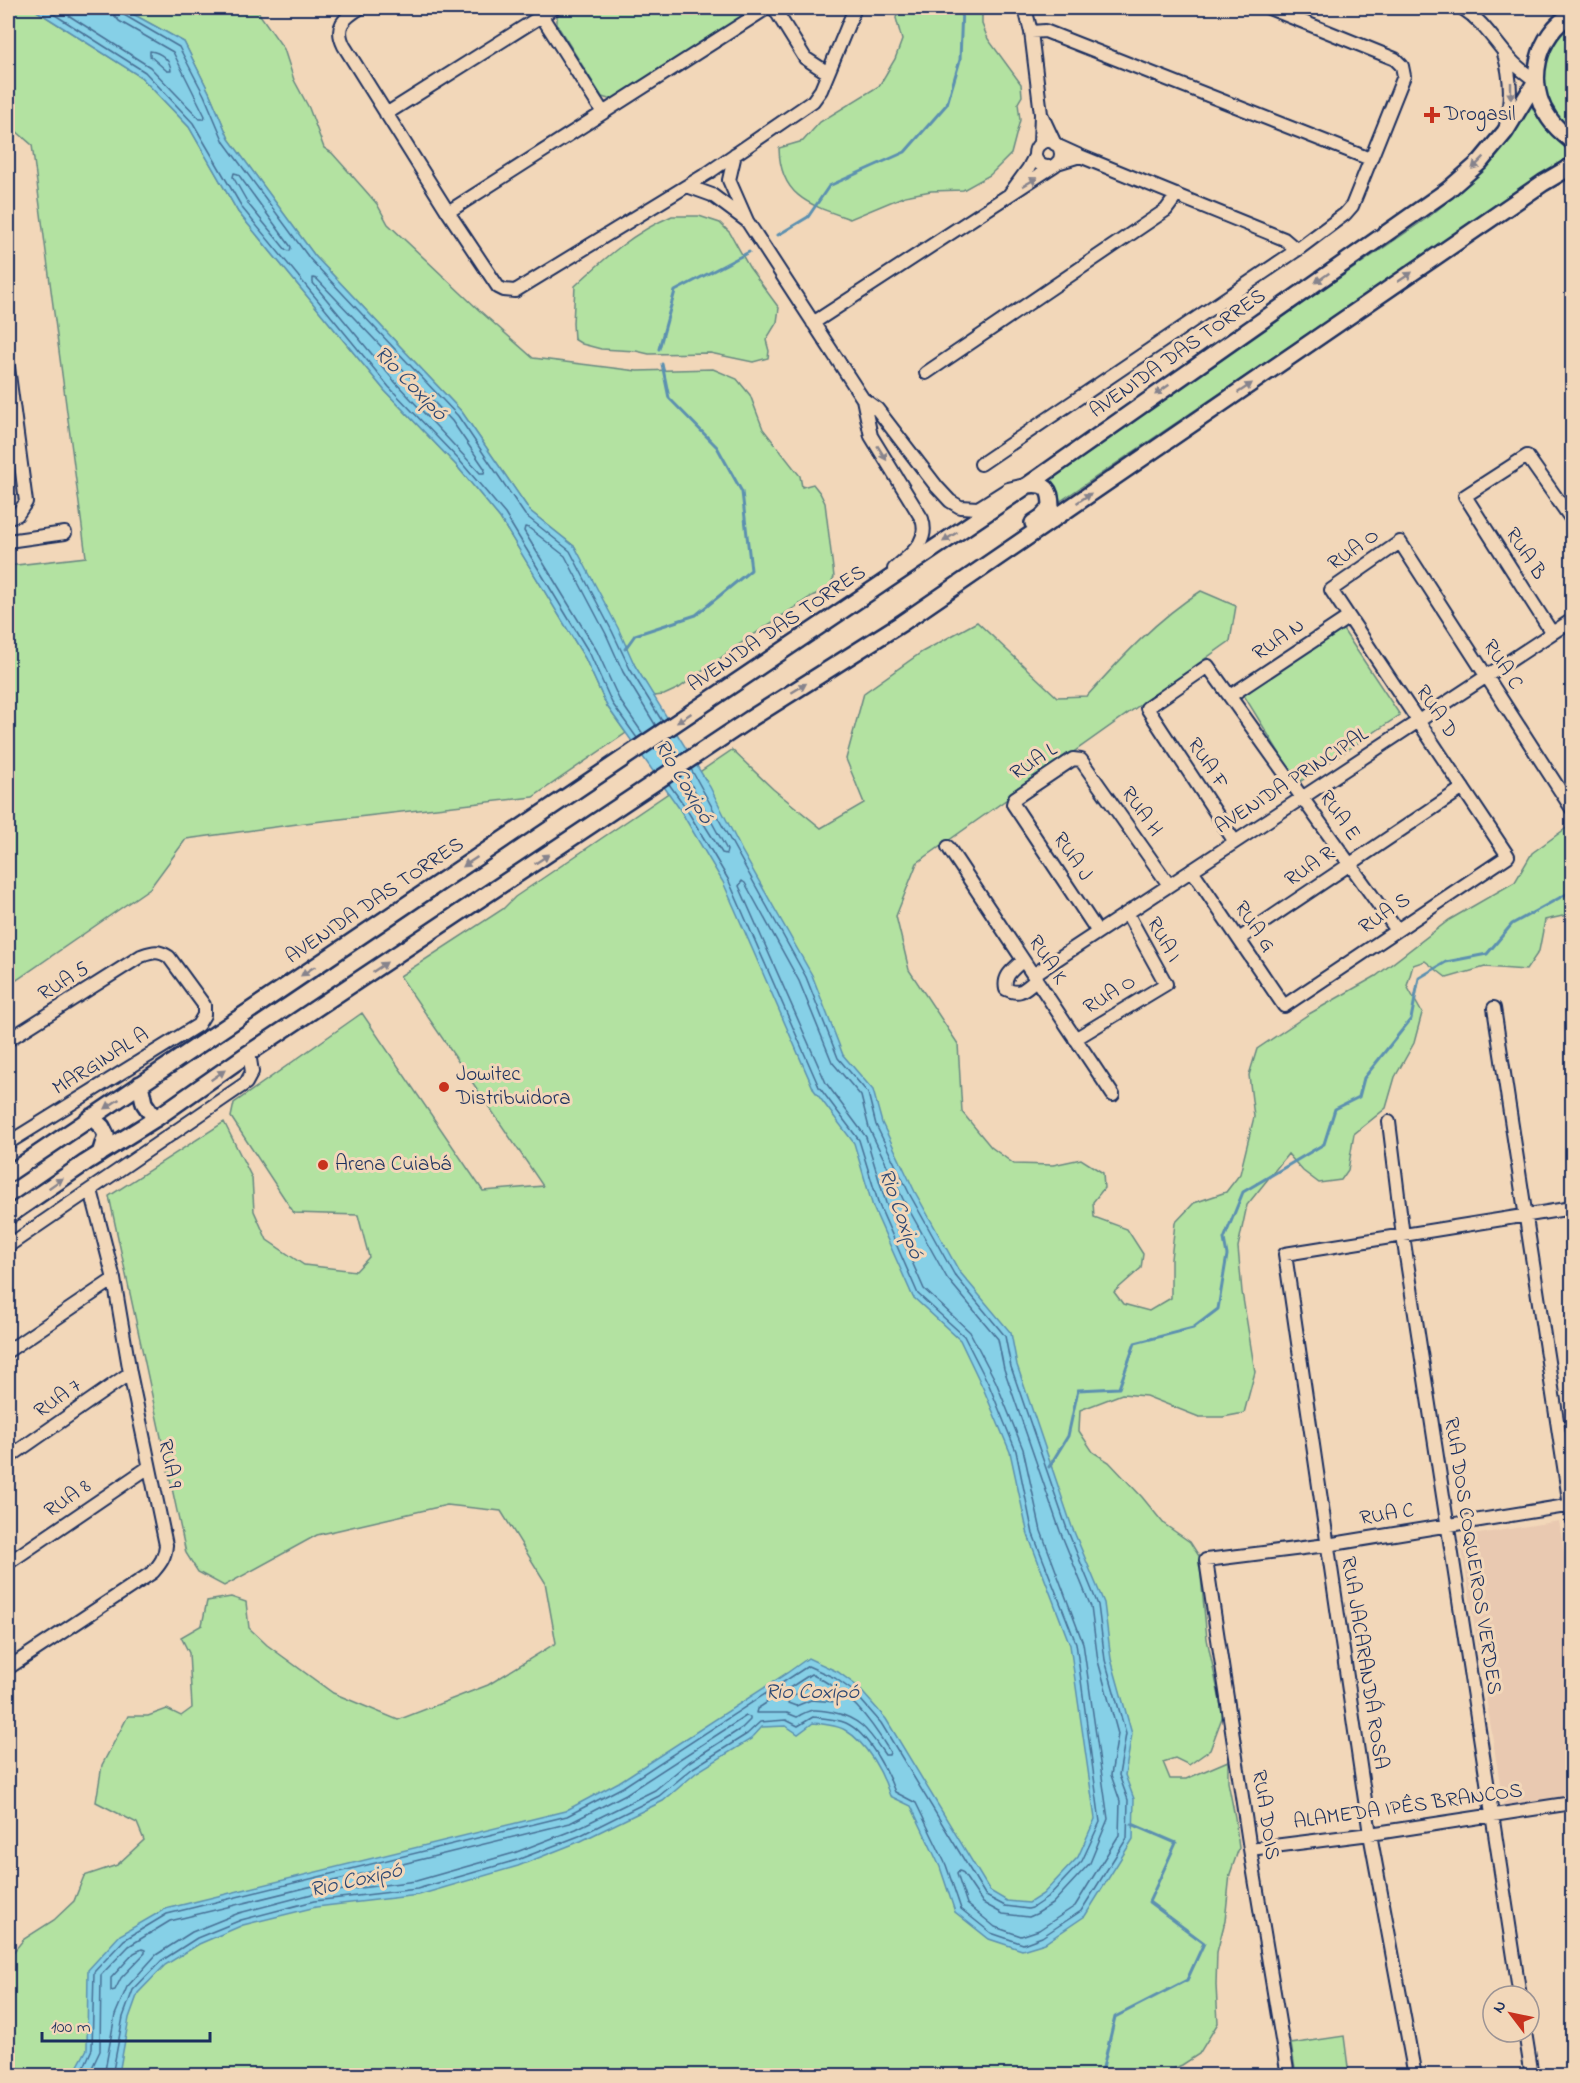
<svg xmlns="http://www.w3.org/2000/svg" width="1580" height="2083" font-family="'Indie Flower',sans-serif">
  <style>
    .built { fill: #e9c9b1 }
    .green { fill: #b3e2a1; stroke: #678880; stroke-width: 1.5 }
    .water { fill: #86d0e7; stroke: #5b90b0; stroke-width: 1.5 }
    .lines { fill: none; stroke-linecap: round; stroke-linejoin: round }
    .shore { stroke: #466f95; stroke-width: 1.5 }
    .stream { stroke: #5b90b0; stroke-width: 3 }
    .minor-casing { stroke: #1b2f5e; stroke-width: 16 }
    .major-casing { stroke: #1b2f5e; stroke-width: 20 }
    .minor { stroke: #f2d7b9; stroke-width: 12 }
    .major { stroke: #f2d7b9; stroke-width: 15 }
    .oneway { fill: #86838c }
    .poi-dot { fill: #c8321e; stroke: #f2d7b9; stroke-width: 2 }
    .labels { text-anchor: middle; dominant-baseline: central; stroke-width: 6; stroke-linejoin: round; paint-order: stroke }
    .poi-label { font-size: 21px; fill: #1b2f5e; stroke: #f2d7b9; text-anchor: start }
    .street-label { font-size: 21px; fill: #1b2f5e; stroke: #f2d7b9 }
    .water-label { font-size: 22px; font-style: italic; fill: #2b4773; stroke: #f2d7b9 }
  </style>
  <rect width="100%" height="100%" fill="#f2d7b9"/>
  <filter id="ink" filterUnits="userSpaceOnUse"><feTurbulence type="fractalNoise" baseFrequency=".0167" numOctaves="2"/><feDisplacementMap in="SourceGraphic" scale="12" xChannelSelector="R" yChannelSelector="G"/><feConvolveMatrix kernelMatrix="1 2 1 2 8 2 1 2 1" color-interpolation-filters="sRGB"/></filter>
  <g filter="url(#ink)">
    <path class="built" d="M1559,1521L1572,1602V1796L1504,1808L1460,1537Z"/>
    <path class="green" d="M8,8H32L141,77L189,127L238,212L385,391L456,465L500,518L585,658L607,706L626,733L533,797L305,823L186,839L150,888L8,986V566L86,557L32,145L8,124Z
      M122,8H257L260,15L284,49L294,80L309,108L324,148L332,153L364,189L377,204L388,224L480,311L533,358L637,371L713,369L737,379L750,395L763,429L800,476L802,487L813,484L820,493L825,503L834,577L829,588L812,596L744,641L679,688L664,695L653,696L635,666L575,547L530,511L462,412L315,256L229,139L209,92L184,42Z
      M566,8H758L619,98L612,100L602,97L557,25V16Z
      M899,8H982V24L988,39L1021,84L1022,96L1018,103L1020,120L1011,154L990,175L963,190L931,191L905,196L850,219C810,205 780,197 779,148L803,141L820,122L879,86L895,59L902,40L896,18Z
      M1572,23V131C1534,102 1536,52 1572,23Z
      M1530,101L1550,129L1572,150V158L1543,175L1056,504L1052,485L1047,478L1430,216L1467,185L1494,157Z
      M672,216H699L720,223L730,233L749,267L779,308L777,322L766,340L769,351L768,358L753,362L710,353L649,354L636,351L601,349L582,344L574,339L573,323L575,286C605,258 634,232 672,216Z
      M1201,591L1236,606L1230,641L917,863L896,916L909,970L958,1044L962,1112L991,1147L1014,1164L1053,1165L1081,1159L1103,1173L1104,1188L1093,1202L1094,1217L1127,1229L1143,1254L1141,1268L1114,1292L1123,1304L1149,1311L1171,1298V1259L1175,1223L1194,1203L1226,1192L1240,1174L1254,1117L1249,1075L1257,1049L1309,1014L1376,976L1449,920L1515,882L1532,853L1572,824V914L1545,920L1539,951L1526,970L1485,967L1447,978L1425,961L1413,965L1407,986L1422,1013L1414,1043L1395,1077L1386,1108L1354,1134L1348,1170L1341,1180L1319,1183L1303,1171L1288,1154L1247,1205L1238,1247L1242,1292L1255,1372L1244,1413L1223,1417H1199L1146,1396L1122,1394L1080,1410L1079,1431L1093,1452L1109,1462L1142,1497L1164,1524L1190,1542L1199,1556L1207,1639L1223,1715L1210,1750L1189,1765L1175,1758L1163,1762L1170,1779H1186L1228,1761V1782L1235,1817L1239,1848L1230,1874L1225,1921L1217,1952L1216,1985L1218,2023L1199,2054L1182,2065L1157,2076L8,2075V1949L10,1956L24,1939L54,1920L74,1901L84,1876L117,1865L144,1840L137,1823L96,1802L102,1765L128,1716H148L167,1709L181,1716L192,1708L189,1653L181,1637L202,1625L207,1601L231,1597L246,1602L249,1628L267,1645L333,1693L398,1720L488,1685L556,1643L545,1582L501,1511L447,1505L317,1535L224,1586L198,1572L186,1553L109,1196L224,1122L252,1178L254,1211L267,1240L304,1265L356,1271L369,1257L358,1215L294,1213L231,1117L234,1103L362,1013L483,1191L543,1186L400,976L503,909L515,897L732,750L773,789L821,828L864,803L846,759L864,693L922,652L977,622L1057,697L1087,696C1122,657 1157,619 1201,591Z
      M1340,625L1400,715L1298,783L1243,694Z
      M1344,2036L1349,2075H1296L1291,2044Z"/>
    <path class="water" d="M32,8H122L184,42L209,92L229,139L315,256L462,412L530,511L575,547L618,628L635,666L710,787L742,851L812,975L843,1055L873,1090L882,1123L915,1192L959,1271L1011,1333L1017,1365L1072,1527L1104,1603L1111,1659L1132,1734L1125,1775L1134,1799L1133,1839L1085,1916L1045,1943L1022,1950L989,1939L955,1912L940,1867L911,1806L890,1796C883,1773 867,1743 845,1730C837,1725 823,1724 813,1723L798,1734L786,1726L762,1727L751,1739L697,1772L663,1801L581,1841L518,1866L419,1895L316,1907L243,1925L199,1944L165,1965L138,1993L129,2018L120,2068L117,2075H73L87,2049L88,1970L120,1935L165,1909L565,1811L619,1782L787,1673L808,1658L838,1672L857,1686L886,1719L990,1891L1007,1901L1029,1903L1043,1894L1078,1857L1095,1819L1070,1645L1028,1535L1010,1452L983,1388L960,1340L913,1297L873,1207L854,1143L814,1090L723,882L679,808L607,706L585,658L500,518L456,465L385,391L238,212L189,127L141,77Z"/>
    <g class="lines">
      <path class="shore" d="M44,8L145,72L193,123L243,209L389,387L460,461L505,514L590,654L612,703L637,738
        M57,8L150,67L200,119H204L205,116L173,52L119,21L114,15L113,8
        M120,8L124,15L179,47L204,95L224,142L310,259L458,416L525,515L570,551L612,631L630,669L662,721
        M150,51C160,52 171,60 171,71H167L150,56Z
        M234,173L238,174L291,247L290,251L286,250L249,205L233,177Z
        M313,278L317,279L452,421L485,469L484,473H480L395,382L313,283Z
        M643,734L619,699L597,651L524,531L525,527L529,528L565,556L606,634L623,672L656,726
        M676,779L722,853L726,854L727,850L685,773
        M742,881L745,883L799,981L832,1062L861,1096L869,1128L903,1199L947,1278L998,1339L1004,1369L1060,1531L1091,1607L1098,1661L1118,1734L1111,1775L1120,1801L1119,1835L1075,1906L1039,1930L1021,1936L995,1927L967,1904L957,1874L959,1871L962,1872L983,1903L1003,1914L1029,1917L1036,1914L1052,1904L1090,1863L1108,1819L1083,1643L1041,1531L1023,1449L996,1382L970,1332L924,1289L886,1203L866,1137L826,1083L739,886Z
        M811,1674C849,1692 868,1716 890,1752L889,1755H885C869,1732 861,1718 832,1712C815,1709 812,1708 797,1717L787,1713H756L757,1709Z
        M811,1685L835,1698L836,1702L811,1700L796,1706L788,1703L789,1699Z
        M142,1949L145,1950V1953L121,1978L115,1990L111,1991V1978L134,1953Z
        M80,2076L92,2049L94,1972L124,1940L167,1914L567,1816L623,1787L808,1666L835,1678L853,1691L881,1723L986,1896L1005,1906L1028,1909L1032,1908L1047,1898L1082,1861L1100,1822L1076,1643L1033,1534L1016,1451L989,1385L964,1336L918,1294L879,1205L859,1140L819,1087L728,879L684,805L669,784
        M88,2076L100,2051L101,1975L129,1946L170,1921L570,1823L626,1794L746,1716L750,1717V1720L742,1728L689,1762L655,1790L576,1829L514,1853L416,1881L312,1894L239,1913L192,1932L156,1955L127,1987L115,2015L104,2076
        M112,2076L123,2017L133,1990L161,1961L197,1938L241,1920L314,1901L417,1889L517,1860L579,1836L659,1796L693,1768L747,1734L760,1722L786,1720L798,1726L813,1717C823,1718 837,1719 846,1723C868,1733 887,1771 895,1792L916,1803L946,1865L961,1909L991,1933L1023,1944L1042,1937L1081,1911L1127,1838L1128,1800L1119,1775L1126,1734L1105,1660L1098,1605L1067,1529L1011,1367L1005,1336L954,1274L910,1195L876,1125L868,1093L838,1058L806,977L691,769"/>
      <path class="stream" d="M778,235L808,217L829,186L905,152L947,104L960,60L962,8
        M659,349L675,291L749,252
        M625,649L635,635L696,615L751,570L742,492L717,447L669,398L662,364
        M1049,1467L1068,1436L1078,1390L1119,1388L1135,1343L1193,1328L1218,1309L1227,1255L1224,1239L1243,1192L1324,1144L1335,1109L1359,1097L1364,1078L1411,1019L1419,978L1446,962L1487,954L1512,924L1572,891
        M1101,2076L1115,2017L1187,1980L1204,1943L1149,1902L1176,1843L1132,1824"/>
      <defs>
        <path id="minor" d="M360,8C344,18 334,26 344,46L448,212L498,287L504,290L515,291L708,173L813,101L821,90L855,8
          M774,8L805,58L828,73
          M1025,8L1031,32L1041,114
          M1462,8C1483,21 1494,41 1511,60C1518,68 1527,74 1536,81
          M541,15L602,111
          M1031,32L1045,31L1370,159
          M1504,54C1512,80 1511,100 1506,126
          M386,114L554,8
          M1035 154a13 13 0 1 1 26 0a13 13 0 1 1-26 0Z
          M1040,144L1041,114L1055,144
          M1035,156L1028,169L1009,195L1055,165
          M1080,156L1284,239L1297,250
          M1057,163L1080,156L1058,146
          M687,186L712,195L747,221L729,180L735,154
          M448,212L767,8
          M747,221L863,399L871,436L922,519C930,543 909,555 894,569
          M813,323L1009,195
          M8,367L26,502L17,515L8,517
          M926,373L1166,210L1177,195
          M863,399L877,409L937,487L950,501L960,507L978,508L1008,489L1025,485
          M981,464L1297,250L1345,214L1352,206L1404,76L1402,66L1395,59L1269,8
          M8,541L65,533
          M1552,633L1465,496L1527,456L1572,520
          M1230,696L1349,617
          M1235,842L1147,708L1208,666L1396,929
          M948,847L1113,1095
          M1192,870L1284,1006L1508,856L1331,590L1400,542L1572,809
          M1098,932L1013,804L1015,798L1073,759L1081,760L1169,885
          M1239,939L1463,788
          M1023,960C1014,969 1003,975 1006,989C1021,996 1024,989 1036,980
          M1033,975L1572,620
          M1494,1008L1572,1519
          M1075,1039L1166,984L1127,913
          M8,1040L141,956C153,952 158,950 169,957L204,1005V1015L198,1025L8,1143
          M1389,1122L1403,1236L1520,1996
          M8,1246L246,1083L252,1072L249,1053
          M8,1351L114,1279
          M8,1458L130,1373
          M8,1563L149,1467
          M8,1668L153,1572C161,1563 165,1557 166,1545L130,1373L114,1279L91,1190
          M1250,1849L1370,1834L1572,1803
          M1525,2032L1532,2076
          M1288,2076L1250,1849L1206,1560L1327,1545L1572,1505
          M1415,2076L1370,1834L1285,1254L1572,1208"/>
        <path id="major" d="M1572,14C1537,34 1525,84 1549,118C1555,127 1563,134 1572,141
          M1028,485C1046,483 1051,489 1051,507L1042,517L1033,523
          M140,1084L144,1103L155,1119
          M91,1117L102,1127L106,1135L100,1154
          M8,1174L1028,485L1448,190L1480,162L1505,132L1536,81
          M8,1216L85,1163L155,1119L249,1053L750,719L902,623L1543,183L1572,166"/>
      </defs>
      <use href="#minor" class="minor-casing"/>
      <use href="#major" class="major-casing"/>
      <use href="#minor" class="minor"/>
      <use href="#major" class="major"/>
    </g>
    <defs><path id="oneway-solid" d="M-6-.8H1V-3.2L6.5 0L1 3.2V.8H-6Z" transform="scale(1.5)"/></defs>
    <g class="oneway">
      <use href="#oneway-solid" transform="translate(1511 91) rotate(90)"/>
      <use href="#oneway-solid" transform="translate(1478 163) rotate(135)"/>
      <use href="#oneway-solid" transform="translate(1030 182) rotate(-30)"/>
      <use href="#oneway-solid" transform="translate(1405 277) rotate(-34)"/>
      <use href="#oneway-solid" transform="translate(1322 278) rotate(145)"/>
      <use href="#oneway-solid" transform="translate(1245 388) rotate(-34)"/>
      <use href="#oneway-solid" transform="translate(1162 390) rotate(145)"/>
      <use href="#oneway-solid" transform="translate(882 453) rotate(58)"/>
      <use href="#oneway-solid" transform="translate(1084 498) rotate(-34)"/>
      <use href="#oneway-solid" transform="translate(950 537) rotate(146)"/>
      <use href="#oneway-solid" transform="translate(799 688) rotate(-32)"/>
      <use href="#oneway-solid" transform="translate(684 718) rotate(146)"/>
      <use href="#oneway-solid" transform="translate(542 859) rotate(-34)"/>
      <use href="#oneway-solid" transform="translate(470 862) rotate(146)"/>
      <use href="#oneway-solid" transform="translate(380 967) rotate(-34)"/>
      <use href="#oneway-solid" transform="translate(308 971) rotate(146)"/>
      <use href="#oneway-solid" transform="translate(218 1075) rotate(-35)"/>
      <use href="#oneway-solid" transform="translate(112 1104) rotate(146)"/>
      <use href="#oneway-solid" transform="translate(56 1183) rotate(-35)"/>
    </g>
  </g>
  <g class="poi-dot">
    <path d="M1429 106h6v6h6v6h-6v6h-6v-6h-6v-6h6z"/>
    <circle cx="444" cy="1087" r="6"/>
    <circle cx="323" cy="1165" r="6"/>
  </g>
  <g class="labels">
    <g class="poi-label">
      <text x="1444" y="115">Drogasil</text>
      <text x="456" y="1075">Jowitec<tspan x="456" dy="24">Distribuidora</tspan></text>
      <text x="335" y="1165">Arena Cuiabá</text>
    </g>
    <g class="street-label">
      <text transform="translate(1178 354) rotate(-35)">AVENIDA DAS TORRES</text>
      <text transform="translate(1354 550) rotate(-35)">RUA O</text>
      <text transform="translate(1525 554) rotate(57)">RUA B</text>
      <text transform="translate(777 629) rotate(-34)">AVENIDA DAS TORRES</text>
      <text transform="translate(1279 640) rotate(-34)">RUA N</text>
      <text transform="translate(1502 665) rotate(57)">RUA C</text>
      <text transform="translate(1436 712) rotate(56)">RUA D</text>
      <text transform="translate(1034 762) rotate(-33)">RUA L</text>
      <text transform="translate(1207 764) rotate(57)">RUA F</text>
      <text transform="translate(1292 781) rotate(-33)">AVENIDA PRINCIPAL</text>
      <text transform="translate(1141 812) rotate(55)">RUA H</text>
      <text transform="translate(1339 816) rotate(55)">RUA E</text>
      <text transform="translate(1072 857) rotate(56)">RUA J</text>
      <text transform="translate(1310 867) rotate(-34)">RUA R</text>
      <text transform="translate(375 901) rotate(-34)">AVENIDA DAS TORRES</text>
      <text transform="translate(1385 914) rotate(-34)">RUA S</text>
      <text transform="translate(1254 927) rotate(56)">RUA G</text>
      <text transform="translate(1163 940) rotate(61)">RUA I</text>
      <text transform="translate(1047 960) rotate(57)">RUA K</text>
      <text transform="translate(64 982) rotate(-32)">RUA 5</text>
      <text transform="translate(1110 995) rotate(-31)">RUA O</text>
      <text transform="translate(101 1062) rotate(-32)">MARGINAL A</text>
      <text transform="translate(58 1399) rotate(-35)">RUA 7</text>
      <text transform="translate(169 1464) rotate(78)">RUA 9</text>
      <text transform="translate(68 1499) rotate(-34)">RUA 8</text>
      <text transform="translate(1387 1515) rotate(-9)">RUA C</text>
      <text transform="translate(1472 1556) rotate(81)">RUA DOS COQUEIROS VERDES</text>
      <text transform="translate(1364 1663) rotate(81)">RUA JACARANDÁ ROSA</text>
      <text transform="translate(1408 1807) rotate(-8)">ALAMEDA IPÊS BRANCOS</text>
      <text transform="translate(1265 1815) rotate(81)">RUA DOIS</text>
    </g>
    <g class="water-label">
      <text transform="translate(410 384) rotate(46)">Rio Coxipó</text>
      <text transform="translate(683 782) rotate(59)">Rio Coxipó</text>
      <text transform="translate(900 1214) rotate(70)">Rio Coxipó</text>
      <text x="812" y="1693">Rio Coxipó</text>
      <text transform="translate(356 1881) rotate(-13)">Rio Coxipó</text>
    </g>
  </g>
  <rect width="1580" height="2083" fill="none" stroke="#f2d7b9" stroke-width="30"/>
  <rect x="15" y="15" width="1550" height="2053" fill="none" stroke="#1b2f5e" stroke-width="2" filter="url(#ink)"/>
  <g transform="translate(1511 2014) rotate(302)"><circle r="28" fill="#f2d7b9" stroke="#9c9495" stroke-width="1.5"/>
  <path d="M0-4.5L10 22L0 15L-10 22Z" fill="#c8321e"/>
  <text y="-9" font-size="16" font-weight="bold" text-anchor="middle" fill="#1b2f5e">N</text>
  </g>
  <path d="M42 2032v9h168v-9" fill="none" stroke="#1b2f5e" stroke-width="3"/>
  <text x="51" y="2032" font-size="18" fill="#1b2f5e" stroke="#f2d7b9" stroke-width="4.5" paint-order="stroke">100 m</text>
</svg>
